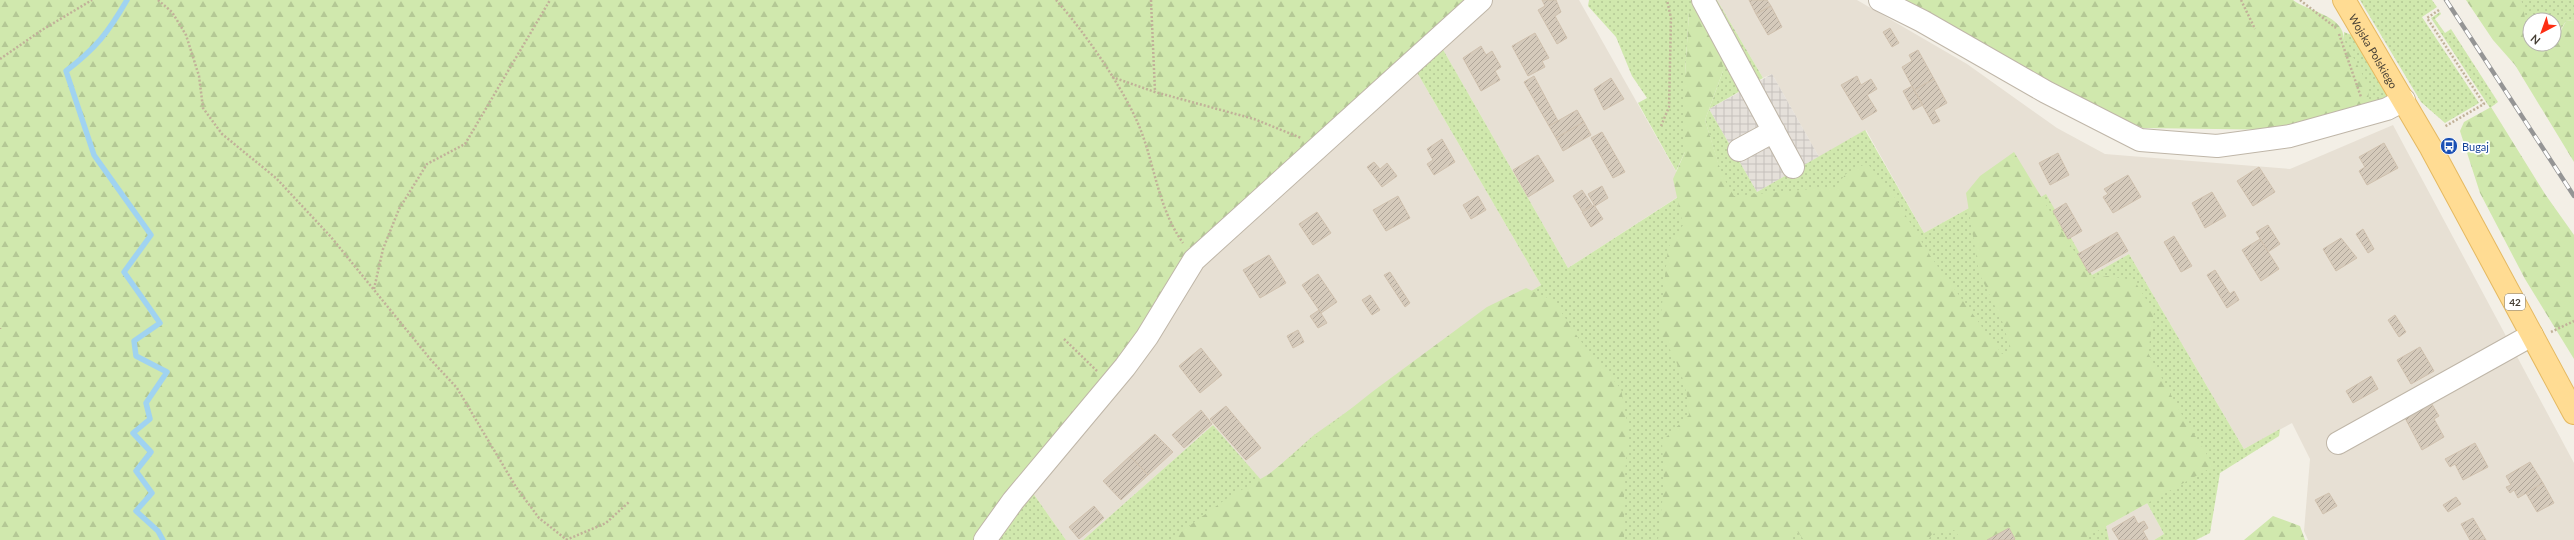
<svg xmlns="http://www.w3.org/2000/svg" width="2574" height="540" font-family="Lato,sans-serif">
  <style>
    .residential { fill: #e7e0d4 }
    .industrial { fill: url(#industrial-grid) }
    .grass { fill: url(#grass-dots) }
    .forest { fill: url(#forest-firs) }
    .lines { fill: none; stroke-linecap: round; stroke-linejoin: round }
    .stream { stroke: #a0d3f1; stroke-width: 5.5 }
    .building { fill: url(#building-hatch); stroke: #d0c1ae }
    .minor-casing { stroke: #bfb6a8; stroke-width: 24 }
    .major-casing { stroke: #e5b961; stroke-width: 24 }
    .path { stroke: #c1b199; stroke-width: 2.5; stroke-dasharray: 2 2; stroke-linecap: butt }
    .minor { stroke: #fff; stroke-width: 22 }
    .major { stroke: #ffdc93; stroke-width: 22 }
    .rail-casing { stroke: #959595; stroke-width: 4.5 }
    .rail { stroke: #fff; stroke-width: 3; stroke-dasharray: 9; stroke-linecap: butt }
    .labels { text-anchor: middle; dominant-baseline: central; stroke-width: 3.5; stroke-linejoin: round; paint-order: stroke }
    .shield { fill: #fff; stroke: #7e7972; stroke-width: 1 }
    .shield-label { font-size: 10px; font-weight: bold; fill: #463f35 }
    .street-label { font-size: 11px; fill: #463f35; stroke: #fff }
    .transit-label { font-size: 11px; fill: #164399; stroke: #fff; text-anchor: start }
  </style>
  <defs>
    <pattern id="industrial-grid" width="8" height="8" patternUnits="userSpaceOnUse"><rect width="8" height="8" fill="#e5e0da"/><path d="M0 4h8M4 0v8" fill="none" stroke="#c6c1bc"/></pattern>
    <pattern id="grass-dots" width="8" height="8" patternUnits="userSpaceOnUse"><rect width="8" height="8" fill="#d0e8ad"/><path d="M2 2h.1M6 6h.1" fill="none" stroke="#b4c895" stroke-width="1.8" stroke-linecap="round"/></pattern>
    <pattern id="forest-firs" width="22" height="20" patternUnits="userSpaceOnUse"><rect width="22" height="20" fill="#d0e8ad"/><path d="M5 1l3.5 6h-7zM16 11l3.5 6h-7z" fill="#b4c895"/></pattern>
    <pattern id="building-hatch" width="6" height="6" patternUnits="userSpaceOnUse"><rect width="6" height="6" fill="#d5cabb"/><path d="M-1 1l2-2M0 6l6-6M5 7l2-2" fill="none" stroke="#afa599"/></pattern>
  </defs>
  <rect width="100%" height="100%" fill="#f3efe6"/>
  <path class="residential" d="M1492,0H1579L1687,191L1568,268L1441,46Z
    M1717,0H1857L1967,64L2057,128L2105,154L2290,169L2393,125L2574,463V540H2308L2304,531L2310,459L2292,423L2244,449L2129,254L2092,275L1991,226L1978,203L1924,233L1866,130L1819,157L1772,74L1763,78Z
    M1415,69L1541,285L1437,348L1261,482L1213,425L1083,540H1066L1030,489L1204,262Z
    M2147,503L2164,534L2154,540H2081Z"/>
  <path class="industrial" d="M1772,74L1819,157L1757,192L1709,109Z"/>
  <path class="grass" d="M1589,0H1717L1763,78L1709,109L1757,192L1865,130L1924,233L1978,203L1991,226L2046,194L2092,275L2129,254L2244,449L2280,429L2279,436L2220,473L2210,533L2196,540H2154L2164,534L2147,503L2106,526L2109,540H1083L1213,425L1262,481L1314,435L1437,348L1541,285L1415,69L1441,46L1568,268L1720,170L1705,120L1723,71L1689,12L1685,75V152L1676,171L1638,103L1647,98L1632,76L1616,37L1588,6Z
    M2360,0H2432L2437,7L2422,17L2479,103L2445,123L2421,102Z
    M2521,0H2574V20L2566,21L2554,40V20H2530V40L2526,34Z
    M2440,12L2441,14L2435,19L2445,33L2451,29L2498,102L2490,108L2431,18Z
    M2344,32L2354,36L2389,92L2384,100L2368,105L2344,40Z
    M1030,489L1066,540H990Z"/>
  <path class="forest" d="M0,0H1476L1193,250L1134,347L980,540H0Z
    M1895,0H2293C2309,12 2344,15 2344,40L2369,87L2368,105L2292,130L2143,128L2051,88Z
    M2466,0H2521C2527,19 2524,31 2534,47L2554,44L2566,21L2574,20V162L2515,65L2493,40Z
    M1698,7L1719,38L1723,71L1705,120L1722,175L1734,196L1835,187L1846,174L1867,163L1892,193L1931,257L2002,354L2011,350L2002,321L1979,273L1966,193L1980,176L2014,152L2091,279L2107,276L2134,280L2154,312L2148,353L2182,415L2214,466L2081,540H1962L1954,530L1932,534L1928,540H1804L1796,530L1792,540H1658L1664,485L1662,441L1689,415C1688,385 1677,357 1659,333L1668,248L1683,225L1673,179L1685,152V75L1689,12Z
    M2491,107L2545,194L2574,235V359L2525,279L2480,193L2460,131L2464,122Z
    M1526,288L1554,301L1579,339L1621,389L1629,432L1624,482V540H1170L1226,499L1269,474L1372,392L1487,307Z
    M2273,516L2300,526L2305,540H2244Z"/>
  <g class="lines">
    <path class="stream" d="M127,0C108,33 96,48 66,71L94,155L151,235L124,272L160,323L134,341L136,356L167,372L146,403L150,419L133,433L151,452L136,471L152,493L136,511L158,531L163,540"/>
  </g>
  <path class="building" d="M1542,0H1556L1561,12L1555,16L1567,38L1557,44L1538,10L1545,6Z
    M1749,0H1767L1771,6L1756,14Z
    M1771,6L1782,27L1768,35L1756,14Z
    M1890,28L1899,43L1892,47L1883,32Z
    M1535,33L1549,58L1542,61L1545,67L1528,76L1512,46Z
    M1481,46L1486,55L1492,51L1501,67L1495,71L1500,80L1481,91L1463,58Z
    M1918,50L1934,79L1914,90L1902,67L1912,61L1909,55Z
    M1534,76L1558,121L1549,126L1524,82Z
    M1857,76L1861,85L1871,79L1877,89L1867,95L1877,111L1862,120L1841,85Z
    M1611,78L1624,99L1604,110L1594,89Z
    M1934,79L1947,103L1934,110L1940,121L1933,124L1914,90Z
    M1912,86L1923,105L1913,110L1903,91Z
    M1577,110L1584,122L1556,138L1549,126Z
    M1584,122L1591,135L1563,151L1556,138Z
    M1602,132L1625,172L1613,178L1591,138Z
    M1442,139L1455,162L1434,175L1427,164L1433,160L1427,149Z
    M2384,143L2398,168L2367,185L2359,171L2365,167L2359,157Z
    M2058,153L2069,175L2050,185L2039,163Z
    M1538,155L1554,181L1528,197L1513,170Z
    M1374,162L1380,169L1387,163L1397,176L1382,187L1367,167Z
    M2259,167L2275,192L2253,206L2237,181Z
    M2128,175L2141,197L2113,213L2103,197L2108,194L2104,189Z
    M1602,186L1608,198L1595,206L1588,194Z
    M1582,190L1592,205L1582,211L1573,196Z
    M2212,192L2226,216L2205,228L2192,203Z
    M1398,196L1410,218L1386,231L1373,210Z
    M1478,196L1486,210L1471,219L1463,205Z
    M2066,203L2082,231L2068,239L2053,211Z
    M1594,205L1603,219L1591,227L1582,212Z
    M1317,212L1331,233L1313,245L1299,224Z
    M2268,225L2280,244L2268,252L2256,232Z
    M2363,229L2374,249L2368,253L2356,234Z
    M2117,232L2128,251L2089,273L2078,254Z
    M2174,236L2192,266L2181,272L2164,242Z
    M2341,238L2357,258L2336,271L2323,249Z
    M2260,239L2279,269L2261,281L2242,250Z
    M1269,255L1286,283L1260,298L1243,270Z
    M2215,270L2230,294L2234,291L2239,300L2227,308L2207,275Z
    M1390,272L1410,303L1405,307L1384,275Z
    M1318,274L1337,302L1321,313L1302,285Z
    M1370,295L1380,310L1372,315L1362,300Z
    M1319,310L1327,323L1318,328L1310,316Z
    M2395,315L2406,332L2399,337L2388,320Z
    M1298,330L1304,342L1293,348L1287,336Z
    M2420,347L2434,371L2411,384L2397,360Z
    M1201,348L1222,375L1200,393L1179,366Z
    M2371,376L2378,389L2353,403L2346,391Z
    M2430,401L2439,416L2434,419L2444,437L2422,450L2404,416Z
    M1226,406L1261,448L1246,460L1210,419Z
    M1201,410L1212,424L1184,448L1172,435Z
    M1155,434L1173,452L1148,475L1130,456Z
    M2475,443L2488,467L2463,480L2455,464L2450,467L2445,459Z
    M1130,456L1148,475L1121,500L1103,481Z
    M2530,462L2543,483L2518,498L2514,490L2510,493L2506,487L2511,485L2506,476Z
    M2543,483L2554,503L2537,512L2526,493Z
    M2329,493L2337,506L2323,514L2315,500Z
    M2456,497L2461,504L2448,512L2443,505Z
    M1094,506L1104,518L1079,539L1069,527Z
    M2134,516L2138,524L2144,521L2148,528L2143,531L2148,540H2119L2112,529Z
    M2473,518L2486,540H2470L2461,524Z
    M2009,528L2015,539L2014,540H1987Z"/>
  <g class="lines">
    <defs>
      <path id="minor" d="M1703,0L1793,167
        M1880,0L1922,21L2046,92L2140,140L2217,146L2290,136L2387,109L2404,100
        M1739,150L1774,131
        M2338,443L2532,335
        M985,540L1013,501L1125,367L1147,337L1194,260L1481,0"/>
      <g id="major">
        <path id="s1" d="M2344,0L2431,148L2574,413"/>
      </g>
    </defs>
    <use href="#minor" class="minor-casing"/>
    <use href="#major" class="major-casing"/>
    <path class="path" d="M158,0L172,12L186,35L199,76L203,108L222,134L276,178L331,237L431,360L457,388L516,487L539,518L567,540
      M1056,0C1083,30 1119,82 1136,119C1155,160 1156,205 1183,243
      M1151,0L1155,92
      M2241,0L2255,29
      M2300,0L2336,28
      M2439,10L2427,18L2484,104L2444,127
      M2339,34L2361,97
      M0,59L42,30L92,0
      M1112,77L1155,92L1254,119L1301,138
      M1661,126L1669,107L1671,18L1667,0
      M374,289L383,249L399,209L427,164L465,144L550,0
      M0,328V329
      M2551,332L2574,321
      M1064,339L1097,371
      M566,540L606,523L629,502"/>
    <use href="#minor" class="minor"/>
    <use href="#major" class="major"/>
    <defs>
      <path id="rail" d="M2446,0L2574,196"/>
    </defs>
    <use href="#rail" class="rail-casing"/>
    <use href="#rail" class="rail"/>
  </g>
  <defs>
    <symbol id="bus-disc" viewBox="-11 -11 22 22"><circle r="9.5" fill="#1a4fb4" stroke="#fff"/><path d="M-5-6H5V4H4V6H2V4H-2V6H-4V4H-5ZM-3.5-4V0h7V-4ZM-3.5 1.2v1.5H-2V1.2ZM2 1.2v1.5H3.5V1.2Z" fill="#fff"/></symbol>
  </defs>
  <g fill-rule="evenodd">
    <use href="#bus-disc" x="2439" y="136" width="20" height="20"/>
  </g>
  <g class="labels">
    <rect class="shield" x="2505" y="294" width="20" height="16" rx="3"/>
    <g class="shield-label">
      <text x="2515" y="302">42</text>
    </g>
    <g class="street-label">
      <text stroke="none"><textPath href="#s1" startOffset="59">Wojska Polskiego</textPath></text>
    </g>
    <g class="transit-label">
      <text x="2462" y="146">Bugaj</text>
    </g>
  </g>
  <g transform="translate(2542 32) rotate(221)"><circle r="19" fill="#ffffff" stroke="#b5b2ae"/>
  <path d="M0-3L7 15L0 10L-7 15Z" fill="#fd2e13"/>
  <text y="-6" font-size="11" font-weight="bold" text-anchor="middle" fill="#463f35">N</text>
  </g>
</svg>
